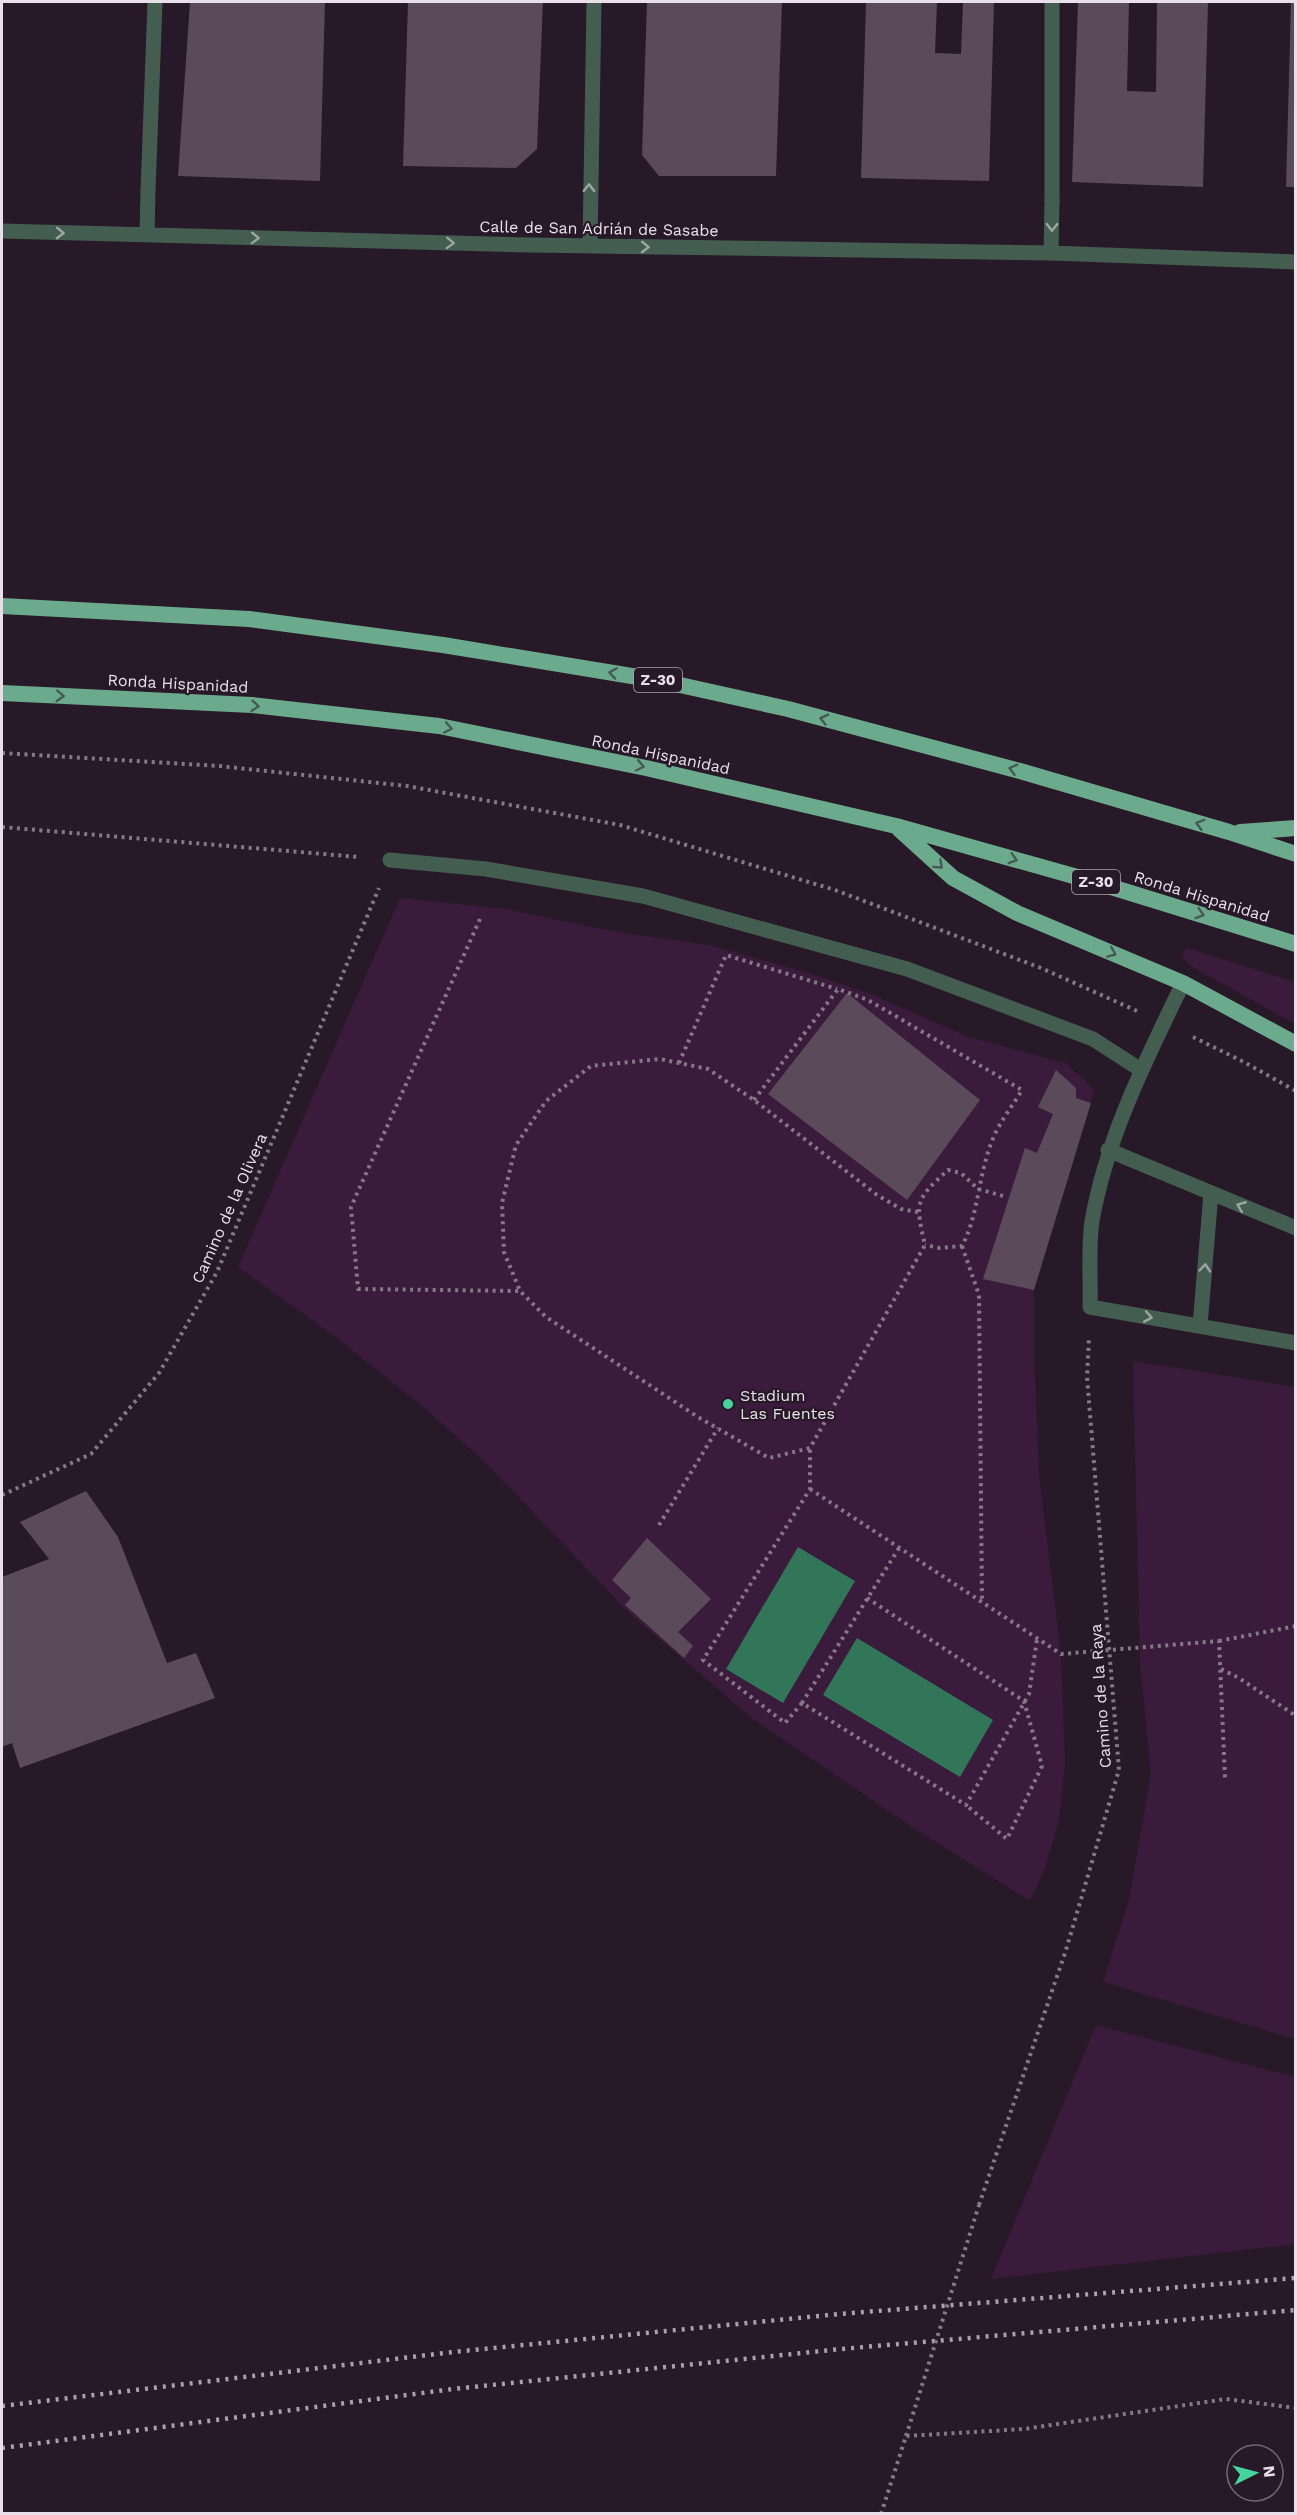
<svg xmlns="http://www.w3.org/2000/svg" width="1297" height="2515" font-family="'Work Sans',sans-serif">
  <rect width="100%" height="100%" fill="#271927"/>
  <path fill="#3b1b3b" d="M 400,898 L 506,909 L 616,932 L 709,945 L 812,974 L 871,994 L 966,1036 L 1065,1063 L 1094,1089 L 1034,1290 L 1034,1353 L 1039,1475 L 1061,1654 L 1065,1763 L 1059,1820 L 1045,1868 L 1030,1901 L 909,1825 L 753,1719 L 629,1613 L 487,1464 L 428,1411 L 337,1338 L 238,1267 Z
    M 1188,948 L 1295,982 L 1295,1024 L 1189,965 L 1182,956 L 1183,952 Z
    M 1133,1361 L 1295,1387 L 1295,2039 L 1103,1982 L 1129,1900 L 1151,1774 L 1140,1663 Z
    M 1096,2025 L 1295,2077 L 1295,2244 L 991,2279 Z"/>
  <path fill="#32765a" d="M 798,1547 L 855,1581 L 783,1703 L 726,1669 Z
    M 857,1638 L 993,1720 L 960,1777 L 823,1695 Z"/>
  <path fill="#5b4a5a" d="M 190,2 L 325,2 L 320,181 L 178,176 Z
    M 408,2 L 543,2 L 537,149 L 516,168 L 403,166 Z
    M 647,2 L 782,2 L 776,176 L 659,176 L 642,155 Z
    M 866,2 L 937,2 L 935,53 L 961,54 L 963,2 L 994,2 L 989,181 L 861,178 Z
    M 1078,2 L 1129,2 L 1127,91 L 1156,92 L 1157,2 L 1208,2 L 1203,187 L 1072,182 Z
    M 1291,2 L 1296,2 L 1296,187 L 1286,187 Z
    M 847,993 L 980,1100 L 907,1200 L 768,1094 Z
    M 1056,1070 L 1076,1088 L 1076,1098 L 1091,1103 L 1034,1290 L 983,1279 L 1025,1148 L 1037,1153 L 1053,1114 L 1038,1107 Z
    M 86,1491 L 118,1537 L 167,1663 L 196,1653 L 215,1698 L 20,1768 L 12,1743 L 2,1747 L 2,1577 L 49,1559 L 20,1522 Z
    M 647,1538 L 711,1599 L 678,1632 L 693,1646 L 684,1658 L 625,1605 L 631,1598 L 612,1580 Z"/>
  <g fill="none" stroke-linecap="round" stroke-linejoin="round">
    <path stroke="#857985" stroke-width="4" stroke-dasharray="3 4.5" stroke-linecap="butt" d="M 2,753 L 219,766 L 407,786 L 620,825 L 835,890 L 1041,968 L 1137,1011
      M 2,827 L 359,857
      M 480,919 L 351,1207 L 358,1289 L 520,1291
      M 1193,1037 L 1244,1062 L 1296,1091
      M 679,1063 L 726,955 L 837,989
      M 754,1100 L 838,989 L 868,1000 L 1022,1090 C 1013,1105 1002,1119 995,1134 C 978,1170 980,1212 962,1246 L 940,1248 L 925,1245
      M 918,1212 L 901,1209 L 877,1195 L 754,1100 L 708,1069 L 660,1059 L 591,1066 L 546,1101 L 516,1145 L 502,1203 L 504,1252 L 520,1291 L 546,1317 L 698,1417 L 769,1458 L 810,1448 L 925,1245 C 915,1202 915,1200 948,1170 L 961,1173 L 978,1189 L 1007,1197
      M 962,1246 L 979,1295 L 982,1602
      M 810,1489 L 1061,1654 L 1219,1641 L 1225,1778
      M 2,1495 L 91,1454 L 159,1373 L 217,1272 L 379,888
      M 659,1525 L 718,1428
      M 899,1548 L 802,1703 L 966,1805 L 1029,1694 L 1037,1639
      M 867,1598 L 1024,1701 L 1042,1766 L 1007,1839 L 966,1805
      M 1219,1641 L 1296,1626
      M 1221,1669 L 1239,1678 L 1296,1716
      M 802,1703 L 785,1723 L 703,1660 L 810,1489 L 810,1448
      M 979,2205 L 1066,1950 L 1119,1770 L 1087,1377 L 1089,1338
      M 881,2514 L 906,2436 L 1024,2429 L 1226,2399 L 1296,2408"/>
    <path stroke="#435e51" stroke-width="15" d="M 1183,983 C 1146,1060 1107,1136 1092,1221 C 1088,1248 1091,1279 1090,1307 L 1296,1343
      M 1108,1150 L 1296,1228
      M 1200,1326 L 1211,1193"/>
    <path stroke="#435e51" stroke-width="15" d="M 148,191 L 155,2
      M 1052,201 L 1052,2"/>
    <path stroke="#435e51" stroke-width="15" d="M 2,231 L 530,245 L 1051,253 L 1296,262
      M 147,235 L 148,191
      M 590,246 L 594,2
      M 1051,253 L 1052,201
      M 390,860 L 486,869 L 643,896 L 907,969 L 1093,1039 L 1141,1070"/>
    <path stroke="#6caa8d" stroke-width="16" d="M 2,606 L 249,619 L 443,645 L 662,681 L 788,709 L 1020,771 L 1229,832 L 1296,854
      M 2,693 L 252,705 L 439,726 L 646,768 L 896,826 L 1095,882 L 1296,944
      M 899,829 L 953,878 L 1017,913 L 1183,983 L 1296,1044
      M 1240,832 L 1296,828"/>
    <path stroke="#aba0ab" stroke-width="4.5" stroke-dasharray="3 6" stroke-linecap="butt" d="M 2,2406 L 453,2352 L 839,2314 L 1296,2278
      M 2,2448 L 453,2389 L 841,2349 L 1296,2310"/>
    <path stroke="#857985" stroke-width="4" stroke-dasharray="3 4.5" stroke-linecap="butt" d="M 906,2436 L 979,2205"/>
  </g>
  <defs><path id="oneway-chevron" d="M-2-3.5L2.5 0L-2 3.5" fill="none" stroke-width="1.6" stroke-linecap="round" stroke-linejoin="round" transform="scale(1.5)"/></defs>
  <g stroke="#9ea5a5">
    <use href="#oneway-chevron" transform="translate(589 188) rotate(-89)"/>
    <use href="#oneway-chevron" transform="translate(1052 227) rotate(91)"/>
    <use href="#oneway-chevron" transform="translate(60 233) rotate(1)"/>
    <use href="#oneway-chevron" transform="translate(255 238) rotate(2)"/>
    <use href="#oneway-chevron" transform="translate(450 243) rotate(2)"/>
    <use href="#oneway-chevron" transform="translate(645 247) rotate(1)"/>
    <use href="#oneway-chevron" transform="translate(1241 1206) rotate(-158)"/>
    <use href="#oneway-chevron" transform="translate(1205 1268) rotate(-85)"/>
    <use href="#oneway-chevron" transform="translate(1148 1317) rotate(10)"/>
  </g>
  <g stroke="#465a55">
    <use href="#oneway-chevron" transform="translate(613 673) rotate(-171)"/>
    <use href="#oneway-chevron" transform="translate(60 696) rotate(3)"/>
    <use href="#oneway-chevron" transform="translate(255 706) rotate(5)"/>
    <use href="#oneway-chevron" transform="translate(824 719) rotate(-165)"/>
    <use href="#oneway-chevron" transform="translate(448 728) rotate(11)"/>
    <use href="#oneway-chevron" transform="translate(640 766) rotate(12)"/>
    <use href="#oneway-chevron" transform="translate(1013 769) rotate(-165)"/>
    <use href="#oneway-chevron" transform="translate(1200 824) rotate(-164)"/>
    <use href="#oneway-chevron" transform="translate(1013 859) rotate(16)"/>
    <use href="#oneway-chevron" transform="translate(939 865) rotate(42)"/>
    <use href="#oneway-chevron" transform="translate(1200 914) rotate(17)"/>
    <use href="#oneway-chevron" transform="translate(1112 953) rotate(23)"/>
  </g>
  <circle fill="#46d49e" stroke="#271927" stroke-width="2" cx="728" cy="1404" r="6"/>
  <g text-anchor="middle" stroke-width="4.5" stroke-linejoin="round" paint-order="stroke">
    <g fill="#271927" stroke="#afa4af" stroke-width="1.5">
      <rect x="634" y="668" width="48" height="24" rx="4.5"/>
      <rect x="1072" y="870" width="48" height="24" rx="4.5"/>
    </g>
    <g font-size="15" font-weight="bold" fill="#e9dfe9">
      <text x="658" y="685">Z-30</text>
      <text x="1096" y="887">Z-30</text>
    </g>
    <g font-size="16" fill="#e9dfe9" stroke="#271927">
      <text transform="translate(599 228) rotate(1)" y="6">Calle de San Adrián de Sasabe</text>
      <text transform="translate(178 683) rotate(3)" y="6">Ronda Hispanidad</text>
      <text transform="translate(661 754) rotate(12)" y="6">Ronda Hispanidad</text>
      <text transform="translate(1202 896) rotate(17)" y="6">Ronda Hispanidad</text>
      <text transform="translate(229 1208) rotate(-66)" y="6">Camino de la Olivera</text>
      <text transform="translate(1100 1696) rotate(-94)" y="6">Camino de la Raya</text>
    </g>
    <g font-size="16" fill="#e9dfe9" stroke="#271927" text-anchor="start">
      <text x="740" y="1401">Stadium<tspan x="740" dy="18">Las Fuentes</tspan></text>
    </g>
  </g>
  <rect width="1297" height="2515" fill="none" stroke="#e9dfe9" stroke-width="6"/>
  <g transform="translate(1255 2473) rotate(84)"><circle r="28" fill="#271927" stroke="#756875" stroke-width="1.5"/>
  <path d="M0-4.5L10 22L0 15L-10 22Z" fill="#46d49e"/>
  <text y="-9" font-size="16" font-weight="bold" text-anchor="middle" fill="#e9dfe9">N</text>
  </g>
</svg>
